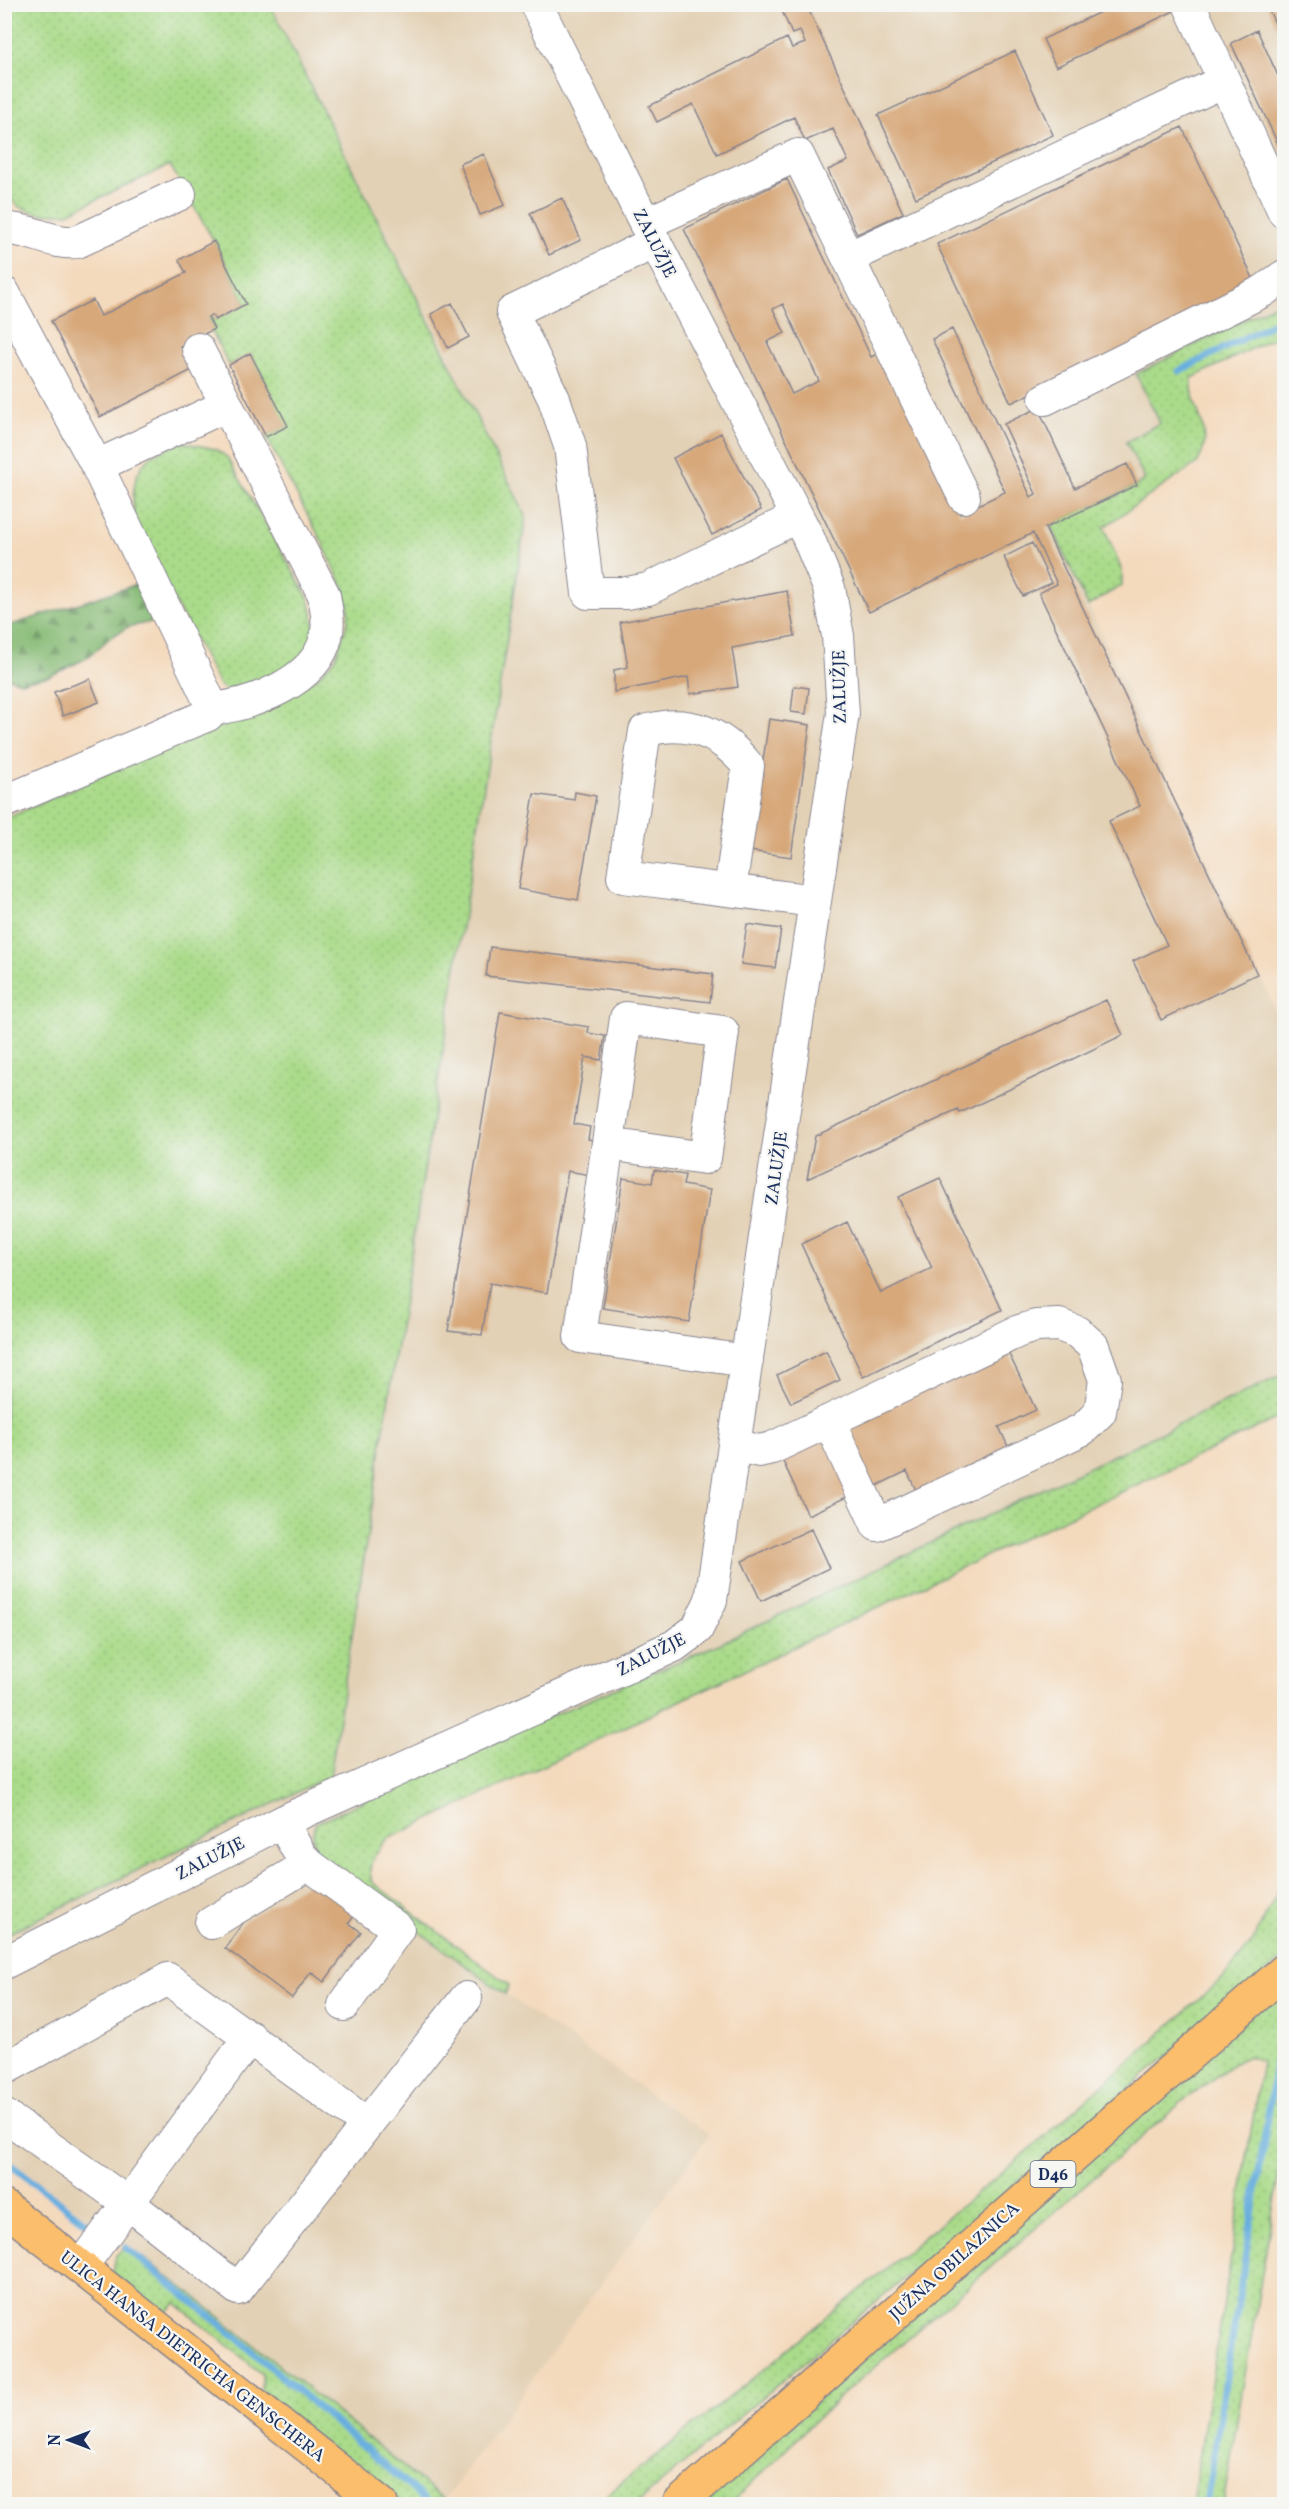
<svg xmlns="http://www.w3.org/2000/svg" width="1289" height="2509" font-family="Vollkorn,serif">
  <defs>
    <pattern id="grass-dots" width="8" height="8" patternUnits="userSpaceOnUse" patternTransform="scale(1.5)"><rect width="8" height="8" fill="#aadb8a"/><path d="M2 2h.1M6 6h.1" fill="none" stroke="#92bc7a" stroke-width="1.8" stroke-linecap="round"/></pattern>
    <pattern id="forest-firs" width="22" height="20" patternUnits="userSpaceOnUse" patternTransform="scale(1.5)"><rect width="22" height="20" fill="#87bb76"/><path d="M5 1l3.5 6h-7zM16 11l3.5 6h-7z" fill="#6e9864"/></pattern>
  </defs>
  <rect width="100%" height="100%" fill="#f6f6f2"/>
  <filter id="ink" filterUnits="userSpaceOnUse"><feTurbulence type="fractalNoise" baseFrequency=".0167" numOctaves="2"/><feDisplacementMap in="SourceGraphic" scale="12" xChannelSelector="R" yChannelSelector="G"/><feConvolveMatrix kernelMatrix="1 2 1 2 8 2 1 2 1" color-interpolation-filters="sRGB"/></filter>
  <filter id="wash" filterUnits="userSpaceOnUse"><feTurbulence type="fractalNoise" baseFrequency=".008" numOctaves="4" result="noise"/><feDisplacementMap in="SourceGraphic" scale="24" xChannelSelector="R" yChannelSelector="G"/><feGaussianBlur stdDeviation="1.35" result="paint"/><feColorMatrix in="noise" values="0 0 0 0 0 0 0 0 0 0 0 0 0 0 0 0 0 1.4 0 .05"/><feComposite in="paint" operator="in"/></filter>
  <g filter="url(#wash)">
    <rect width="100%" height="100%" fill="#f4dabd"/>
    <path fill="#e3d1b6" d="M 270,5 L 1284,5 L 1284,300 L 1136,374 L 1161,423 L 1145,479 L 1137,485 L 1051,525 L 1284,1029 L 1284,1374 L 719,1644 L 519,1730 L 334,1870 L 449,1955 L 709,2135 L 444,2501 L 194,2296 L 5,2157 L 5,1935 L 330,1776 L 526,516 Z"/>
    <path fill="url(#grass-dots)" stroke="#628574" stroke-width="1.5" d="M 5,5 L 270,5 L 526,516 L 330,1776 L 5,1935 L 5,819 L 315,680 L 335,659 L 348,621 L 348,606 L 344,589 L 323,544 L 266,437 L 287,426 L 251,354 L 229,365 L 211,330 L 214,328 L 208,317 L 212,315 L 215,320 L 246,304 L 214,241 L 170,165 L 68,213 L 41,214 L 30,211 L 18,206 L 5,193 L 5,157 L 8,152 L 5,144 Z
      M 1284,300 L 1284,333 L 1192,378 C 1189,411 1218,431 1197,463 L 1104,527 L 1122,571 L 1122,585 L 1088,606 L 1051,525 L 1137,485 L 1145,479 L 1126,442 L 1160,423 L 1136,374 Z
      M 182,442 L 215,449 L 227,457 L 308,597 C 332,666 284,672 234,695 L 219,685 L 137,531 C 132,509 129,476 148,459 C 156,451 172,447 182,442 Z
      M 1284,1374 L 1284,1415 L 386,1840 C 375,1854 366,1864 372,1882 L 509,1985 L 505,1994 L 334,1870 C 318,1855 307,1846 316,1823 L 519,1730 L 719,1644 Z
      M 1284,1880 L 1284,1958 L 636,2504 L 595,2504 L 783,2354 L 1035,2145 L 1222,1979 L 1251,1944 Z
      M 1284,1986 L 1284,2144 L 1223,2504 L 1192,2504 L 1262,2061 L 1249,2056 L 1234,2063 L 1182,2102 L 841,2396 L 730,2504 L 705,2504 L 1008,2225 Z
      M 127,2246 L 194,2296 L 449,2504 L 405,2504 L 351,2467 L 261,2390 L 262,2374 L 176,2303 L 165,2314 L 113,2273 L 116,2255 Z"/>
    <path fill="url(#forest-firs)" stroke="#51756a" stroke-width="1.5" d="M 142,583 L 161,620 L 128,627 L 111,637 L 87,658 L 50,676 L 21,682 L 5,677 L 5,627 Z"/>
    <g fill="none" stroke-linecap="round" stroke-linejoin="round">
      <path stroke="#69afdf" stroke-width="7" d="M 1179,371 L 1284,318
        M 4,2160 L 92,2227
        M 126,2248 L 230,2332 L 430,2504
        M 1206,2504 L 1276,2065 L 1284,2038"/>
    </g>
    <g id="blocks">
      <path fill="#d7a87a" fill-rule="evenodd" d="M 779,4 L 806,4 L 903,213 L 857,234 L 828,170 L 848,161 L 833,129 L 805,141 L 794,117 L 717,154 L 693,104 L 657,122 L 649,106 L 787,38 L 792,48 L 805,43 L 800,31 L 792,34 Z
        M 1117,4 L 1174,4 L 1176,10 L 1056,67 L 1043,39 Z
        M 1266,4 L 1284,4 L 1284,43 Z
        M 1257,30 L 1284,89 L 1284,157 L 1231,43 Z
        M 1015,51 L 1053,135 L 916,198 L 878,115 Z
        M 1182,127 L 1257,287 L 1011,403 L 937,244 Z
        M 484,154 L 505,205 L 480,215 L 460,164 Z
        M 787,179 L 871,357 L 883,351 L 960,514 L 1005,492 L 932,339 L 952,329 L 1031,497 L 1036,494 L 1004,424 L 1038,408 L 1075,488 L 1127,464 L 1137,485 L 1045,528 L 1257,974 L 1161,1020 L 1133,961 L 1167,945 L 1109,821 L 1140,806 L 1039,593 L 1057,584 L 1033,533 L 869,612 L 684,229 ZM 783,304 L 819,381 L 792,394 L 767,342 L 785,333 L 773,309 Z
        M 562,198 L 581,240 L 549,255 L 530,213 Z
        M 214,241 L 246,304 L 215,320 L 212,315 L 208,317 L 214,329 L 180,346 L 192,370 L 100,417 L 51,321 L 93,300 L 101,316 L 186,273 L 179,260 Z
        M 452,303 L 469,337 L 448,348 L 431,314 Z
        M 250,353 L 288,426 L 266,437 L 229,365 Z
        M 721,433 L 761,510 L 712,535 L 673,458 Z
        M 1032,543 L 1051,583 L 1023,596 L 1004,557 Z
        M 787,591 L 795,636 L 732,648 L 738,687 L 690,694 L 688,677 L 614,692 L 614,670 L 628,667 L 620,622 Z
        M 90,679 L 99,702 L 63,716 L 54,692 Z
        M 794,686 L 809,688 L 806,714 L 791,712 Z
        M 769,719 L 810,725 L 791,857 L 750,851 Z
        M 575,792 L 596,796 L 578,900 L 518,889 L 534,794 L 574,800 Z
        M 747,924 L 781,929 L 775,968 L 741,964 Z
        M 490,947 L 713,974 L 710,1002 L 486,976 Z
        M 1106,1000 L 1123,1035 L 960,1113 L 958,1110 L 807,1179 L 815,1136 Z
        M 500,1012 L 589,1027 L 588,1033 L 605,1036 L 601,1060 L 585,1057 L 574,1124 L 590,1127 L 588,1139 L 596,1141 L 590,1175 L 568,1171 L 547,1293 L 490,1283 L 482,1335 L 448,1331 Z
        M 654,1170 L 685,1175 L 683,1185 L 710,1190 L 689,1322 L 603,1308 L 623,1178 L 652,1183 Z
        M 940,1178 L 1002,1310 L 863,1377 L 801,1244 L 847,1222 L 881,1293 L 932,1268 L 898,1197 Z
        M 1006,1348 L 1036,1410 L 999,1427 L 1013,1457 L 921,1501 L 907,1471 L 870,1489 L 840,1427 Z
        M 826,1351 L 840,1380 L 791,1403 L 777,1375 Z
        M 823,1437 L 851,1495 L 808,1515 L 781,1457 Z
        M 811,1529 L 829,1568 L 761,1601 L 742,1561 Z
        M 314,1880 L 357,1912 L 349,1923 L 361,1932 L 324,1982 L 311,1972 L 292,1998 L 225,1948 L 245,1920 Z"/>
    </g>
  </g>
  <g filter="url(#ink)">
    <use href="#blocks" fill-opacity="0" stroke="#88848e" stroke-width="1.5"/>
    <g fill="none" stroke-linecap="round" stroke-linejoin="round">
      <defs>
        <path id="minor" d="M 1189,4 L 1284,212
          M 645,224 L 798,155 L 964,497
          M 4,229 C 30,228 53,245 77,242 L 180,194
          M 655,242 L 512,312 L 554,399 L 570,446 L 588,593 L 627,593 L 648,589 L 797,517
          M 848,258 L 1224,81
          M 4,293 L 97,466 L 213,709 L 208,715 L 4,802
          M 198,349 L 324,595 C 326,609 330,623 326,637 C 316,682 253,704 213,709
          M 1045,399 L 1263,291 L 1284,276
          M 97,466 L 227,405
          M 730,890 L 748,766 C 721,732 687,718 645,731 L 623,877 L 815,901
          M 608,1144 L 705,1158 L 723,1032 L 626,1018 L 580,1337 L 747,1361
          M 734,1445 L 759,1451 L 772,1448 L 1019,1331 L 1036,1326 L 1059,1325 L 1077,1332 L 1093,1346 L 1105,1380 L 1100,1412 L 1083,1429 L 877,1525 L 829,1421
          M 282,1822 L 301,1856 L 311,1866 L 398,1929 L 344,2005
          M 211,1923 L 309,1864
          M 4,1963 L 290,1818 L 674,1646 L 697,1629 L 711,1600 L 843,713 L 838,636 L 829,588 L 808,537 L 641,215 L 536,4
          M 4,2069 L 168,1979 L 366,2123
          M 4,2115 L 128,2203 L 238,2289 L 466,1998
          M 81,2267 L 250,2037"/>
        <path id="major" d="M 4,2207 L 381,2504
          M 679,2504 L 1284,1971"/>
      </defs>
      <use href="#minor" stroke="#88848e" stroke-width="34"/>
      <use href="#major" stroke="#88848e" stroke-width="36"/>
      <use href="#minor" stroke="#fff" stroke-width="32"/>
      <use href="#major" stroke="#fabe6d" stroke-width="33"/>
    </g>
  </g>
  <g text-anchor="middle" stroke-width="4.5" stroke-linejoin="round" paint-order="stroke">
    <rect fill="#f6f6f2" stroke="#5d6b8a" stroke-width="1.5" x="1030.5" y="2161" width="45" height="26" rx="4.5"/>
    <g font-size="16" font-weight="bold" fill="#1b2f5e">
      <text x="1053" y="2180">D46</text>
    </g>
    <g font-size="18" fill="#1b2f5e" stroke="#f6f6f2">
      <text transform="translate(655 243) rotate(63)" y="6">ZALUŽJE</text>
      <text transform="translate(839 687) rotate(-91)" y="6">ZALUŽJE</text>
      <text transform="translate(776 1168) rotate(-82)" y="6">ZALUŽJE</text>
      <text transform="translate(651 1654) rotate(-27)" y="6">ZALUŽJE</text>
      <text transform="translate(210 1858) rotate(-27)" y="6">ZALUŽJE</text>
      <text transform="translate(954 2261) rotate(-42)" y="6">JUŽNA OBILAZNICA</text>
      <text transform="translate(193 2356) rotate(38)" y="6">ULICA HANSA DIETRICHA GENSCHERA</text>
    </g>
  </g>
  <rect width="1289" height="2509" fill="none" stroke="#f6f6f2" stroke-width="24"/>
  <g transform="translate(69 2440) rotate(270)" stroke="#f6f6f2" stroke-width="4.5" paint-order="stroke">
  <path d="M0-4.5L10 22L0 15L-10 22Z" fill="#1b2f5e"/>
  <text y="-9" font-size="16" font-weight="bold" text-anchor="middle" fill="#1b2f5e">N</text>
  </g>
</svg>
